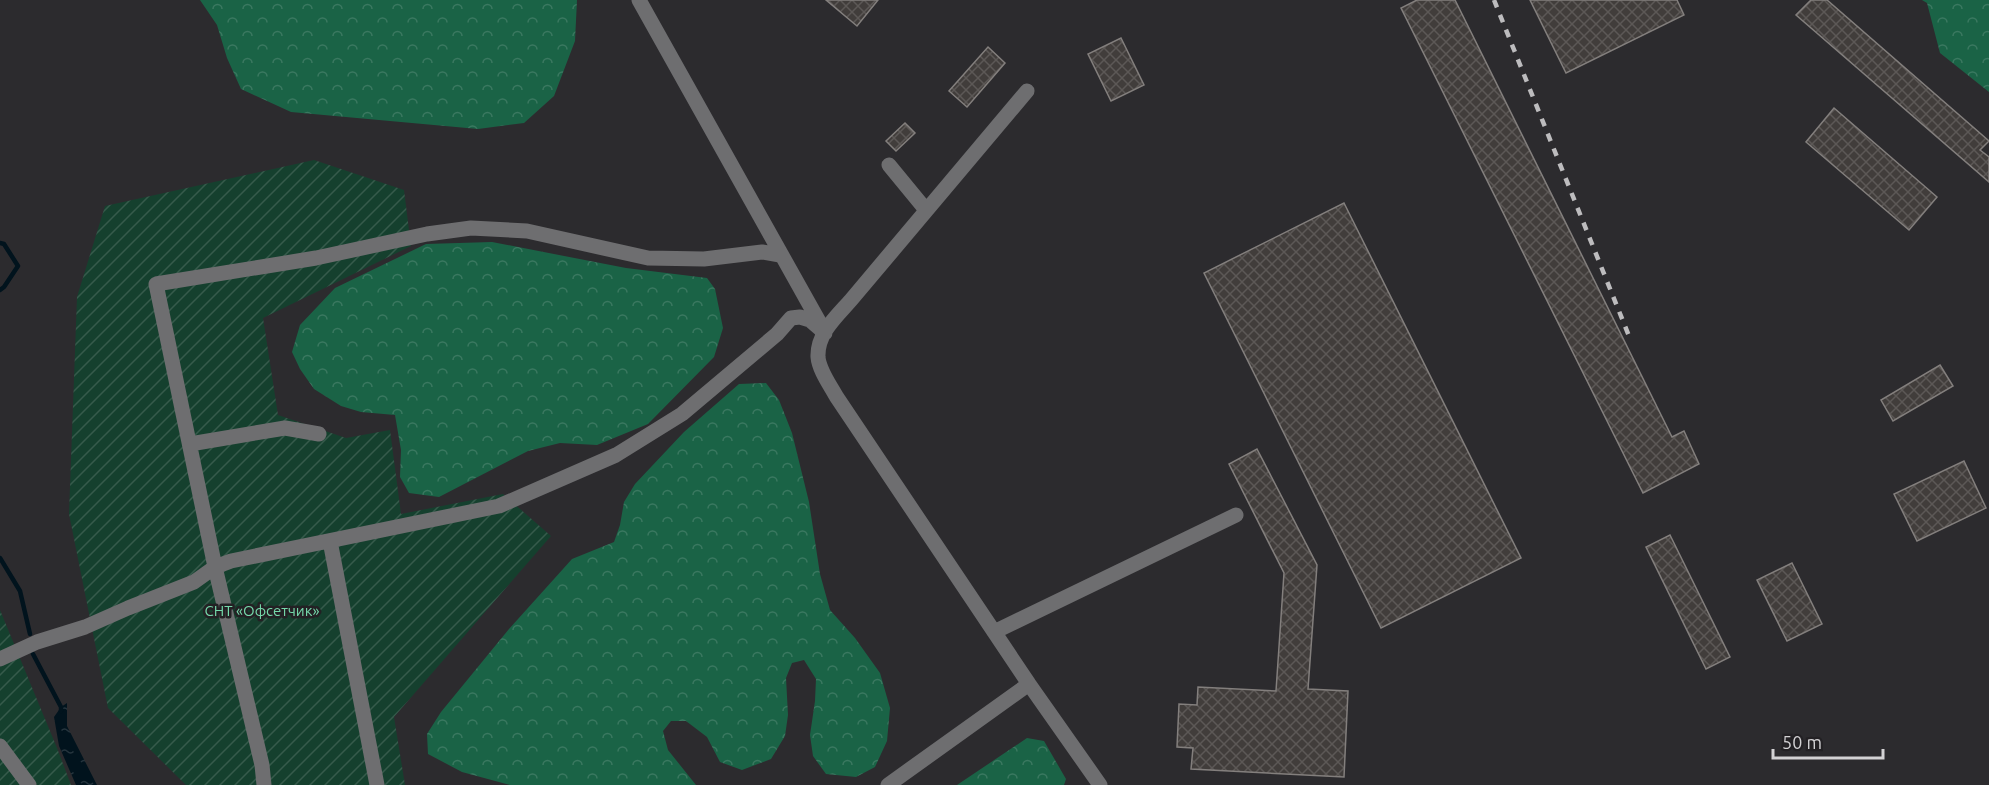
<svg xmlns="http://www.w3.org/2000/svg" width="1989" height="785" font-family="Ubuntu,sans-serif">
  <defs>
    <pattern id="forest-crowns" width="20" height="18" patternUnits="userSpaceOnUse" patternTransform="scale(1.5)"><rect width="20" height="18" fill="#1a6346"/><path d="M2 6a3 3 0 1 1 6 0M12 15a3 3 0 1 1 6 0" fill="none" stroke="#3a7860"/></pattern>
    <pattern id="garden-furrows" width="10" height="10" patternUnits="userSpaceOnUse" patternTransform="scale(1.5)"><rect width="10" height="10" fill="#15402e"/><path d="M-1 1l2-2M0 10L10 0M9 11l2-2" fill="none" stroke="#365b4b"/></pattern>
    <pattern id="water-ripples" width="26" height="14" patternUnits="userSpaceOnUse" patternTransform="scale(1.5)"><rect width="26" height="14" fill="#01131d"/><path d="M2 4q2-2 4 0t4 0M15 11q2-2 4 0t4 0" fill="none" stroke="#25343d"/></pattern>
    <pattern id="building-cross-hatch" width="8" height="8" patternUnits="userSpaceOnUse" patternTransform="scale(1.5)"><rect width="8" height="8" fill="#413d3b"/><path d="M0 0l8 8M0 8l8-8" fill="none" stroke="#5c5856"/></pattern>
  </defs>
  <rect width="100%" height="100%" fill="#2c2b2e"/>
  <path fill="url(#forest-crowns)" d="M 200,0 L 577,0 L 575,41 L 554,96 L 524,123 L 478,129 L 291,112 L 241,89 L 227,58 L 217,25 Z
    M 1922,0 L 1989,0 L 1989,92 L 1940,53 L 1927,3 Z
    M 492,242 L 626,268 L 707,278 L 715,289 L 723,328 L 714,357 L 648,424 L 597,445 L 560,443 L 528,451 L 439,497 L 409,493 L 400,477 L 401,450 L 395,415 L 361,412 L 341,406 L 314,389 L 300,369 L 292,352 L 300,325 L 335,288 L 426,244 Z
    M 766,383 L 779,400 L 792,433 L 809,502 L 820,574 L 830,610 L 855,638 L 880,673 L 890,708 L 887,741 L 875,767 L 856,777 L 826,774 L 813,756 L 810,735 L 815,701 L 816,679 L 804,660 L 792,663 L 786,678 L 788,715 L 785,736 L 771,759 L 742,770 L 720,762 L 707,737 L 686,721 L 671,721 L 663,731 L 668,750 L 696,785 L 510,785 L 462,772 L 428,754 L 427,734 L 441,712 L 509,629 L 572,559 L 614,542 L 620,525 L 624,502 L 635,484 L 684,432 L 739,384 Z
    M 1027,738 L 1044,741 L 1066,779 L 1064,785 L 957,785 Z"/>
  <path fill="url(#garden-furrows)" d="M 314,160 L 404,190 L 411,246 L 263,318 L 278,415 L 346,438 L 390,430 L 401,514 L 503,494 L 551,536 L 394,717 L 405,785 L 186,785 L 108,708 L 69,514 L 77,297 L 105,206 Z
    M 0,610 L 57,748 L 71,785 L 0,785 Z"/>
  <path fill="url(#water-ripples)" d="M 67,703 L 67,726 L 97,785 L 76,785 L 59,746 L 54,717 L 61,707 Z"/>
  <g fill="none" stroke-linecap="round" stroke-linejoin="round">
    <path stroke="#01131d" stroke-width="4.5" d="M 0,243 L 4,244 L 18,266 L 4,287 L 0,290
      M 0,558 L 20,591 L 30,634
      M 33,654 L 61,707 L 61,711"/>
  </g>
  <path fill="url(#building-cross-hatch)" stroke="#837f7d" stroke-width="1.5" d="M 826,0 L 878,0 L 857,26 Z
    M 1417,0 L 1455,0 L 1672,437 L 1684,431 L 1699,464 L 1643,493 L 1401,8 Z
    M 1530,0 L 1677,0 L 1684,15 L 1566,73 Z
    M 1811,0 L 1827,0 L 1989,141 L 1980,150 L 1989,157 L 1989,182 L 1796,15 Z
    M 1121,38 L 1144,85 L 1111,101 L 1088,54 Z
    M 988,47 L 1005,63 L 967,107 L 949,91 Z
    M 1834,108 L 1937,197 L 1909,230 L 1806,142 Z
    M 905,123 L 915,133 L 896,151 L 886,141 Z
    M 1344,203 L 1521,558 L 1381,628 L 1204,273 Z
    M 1940,365 L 1953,386 L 1893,421 L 1881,400 Z
    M 1257,449 L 1317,565 L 1308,689 L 1348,691 L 1344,777 L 1191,769 L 1193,748 L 1177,747 L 1179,704 L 1197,705 L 1198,687 L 1276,691 L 1284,573 L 1229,464 Z
    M 1964,461 L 1986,508 L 1917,541 L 1894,494 Z
    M 1670,535 L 1730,657 L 1706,669 L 1646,547 Z
    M 1792,563 L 1822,624 L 1787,641 L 1757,580 Z"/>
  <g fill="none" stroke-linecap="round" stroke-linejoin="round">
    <path stroke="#6e6e70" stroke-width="15" d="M 639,0 L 822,327
      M 1027,91 L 851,300 C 837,316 817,333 818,357 C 819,370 830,385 836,396 L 1029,684 L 1100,785
      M 889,165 L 926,210
      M 190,444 L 285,428 L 319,434
      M 330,541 L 377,785
      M 994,632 L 1236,515
      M 0,659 L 37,642 L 85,627 L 128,608 L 194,582 L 215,567 L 156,284 L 316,258 L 427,234 L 471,228 L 527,231 L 648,258 L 704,259 L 762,252 L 780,255
      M 0,746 L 29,785
      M 264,785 L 262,765 L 215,567 L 231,561 L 499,506 L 616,455 L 682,414 L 777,334 L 791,318 L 800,317 L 810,320 L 825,333
      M 888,785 L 1029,684"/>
    <path stroke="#bdbcbe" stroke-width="4.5" stroke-dasharray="8 8" stroke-linecap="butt" d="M 1494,0 L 1629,336"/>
  </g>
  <g text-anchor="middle" stroke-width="5" stroke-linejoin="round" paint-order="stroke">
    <g font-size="15" fill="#75d9ab" stroke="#232124">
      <text x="262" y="616">СНТ «Офсетчик»</text>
    </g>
  </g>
  <path d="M1773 749v9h110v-9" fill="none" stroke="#d3d2d4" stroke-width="3"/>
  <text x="1782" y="749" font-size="18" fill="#d3d2d4" stroke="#232124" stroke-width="4.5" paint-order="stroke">50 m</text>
</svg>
